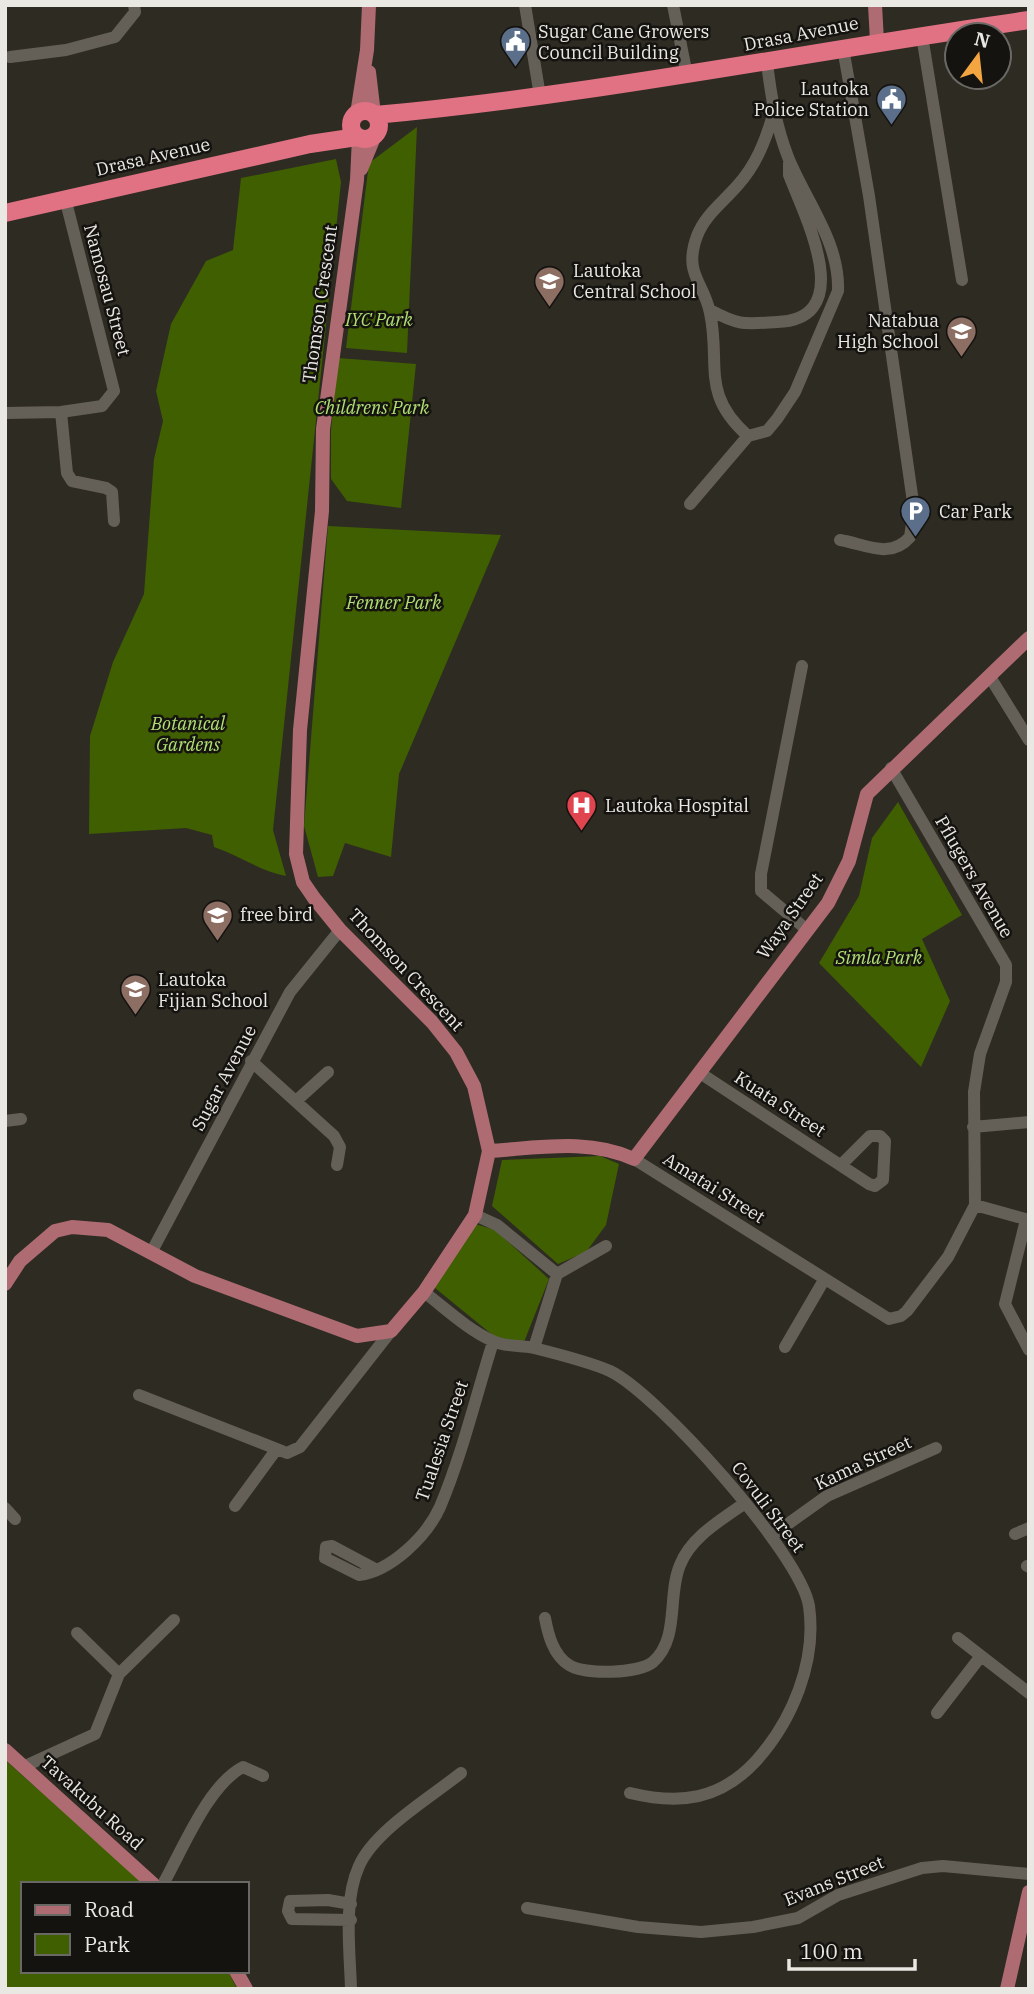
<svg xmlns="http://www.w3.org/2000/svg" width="1034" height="1994" font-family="'IBM Plex Serif',serif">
  <rect width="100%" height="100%" fill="#2e2b23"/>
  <path fill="#405f01" d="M 417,127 L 407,353 L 346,348 L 369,163 Z
    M 336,159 L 341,182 L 273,830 L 286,876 C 260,871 240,856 214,847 L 212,835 L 186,828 L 89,834 L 90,736 L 113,662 L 144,594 L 154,459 L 163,421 L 156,391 L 171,324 L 206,261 L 233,250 L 241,178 Z
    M 338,358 L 416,364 L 401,508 L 347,501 L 331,479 L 331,430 Z
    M 328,526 L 501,535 L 399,774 L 391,857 L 345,843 L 333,876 L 318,877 L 304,826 Z
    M 898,802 L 962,915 L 922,939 L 950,1001 L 921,1067 L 819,963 L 859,896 L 872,838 Z
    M 600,1156 L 619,1164 L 606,1225 L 586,1252 L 558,1264 L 492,1206 L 502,1160 Z
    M 469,1222 L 495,1230 L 549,1279 L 524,1342 L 495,1337 L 424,1279 Z
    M 5,1760 L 145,1884 L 23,1884 L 23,1971 L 228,1971 L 237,1989 L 5,1989 Z"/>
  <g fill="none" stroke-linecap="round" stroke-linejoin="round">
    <path stroke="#646058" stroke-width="12" d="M 525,5 L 540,96
      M 673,5 L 687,75
      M 922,36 L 962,280
      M 10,57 L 66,50 L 115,37 L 135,12 L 134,5
      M 710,310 C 740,326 744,324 777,322 C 859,319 804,215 789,175 L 789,163
      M 61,412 L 67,473 L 72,481 L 106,488 L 112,492 L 114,521
      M 5,413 L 61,412 L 102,406 L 114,391 L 65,198
      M 748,436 C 700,394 721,364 710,313 C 704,282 683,274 697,236 C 705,215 722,203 737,186 C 756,165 765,142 773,115
      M 690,504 L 748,436 L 767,431 L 777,419 L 795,392 L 838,291 C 840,242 805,200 788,157 C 776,126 771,96 767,63
      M 840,540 C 865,544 890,560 910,537 L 914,509 L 869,196 L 843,48
      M 802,666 L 761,874 L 761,891 L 806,929
      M 990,677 L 1029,740
      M 251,1061 L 334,1136 L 340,1147 L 337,1165
      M 700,1073 L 869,1184 L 875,1186 L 883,1180 L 885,1141 L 880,1136 L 870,1136 L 841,1165
      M 296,1101 L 328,1072
      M 5,1121 L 21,1119
      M 973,1127 L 1029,1122
      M 634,1159 L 889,1319 L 901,1316 L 907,1311 L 948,1257 L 975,1205 L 974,1092 L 980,1054 L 1006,982 L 1006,965 L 891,768
      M 975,1205 L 1029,1220
      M 475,1215 L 497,1225 L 557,1274
      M 1026,1220 L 1005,1304 L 1029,1350
      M 152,1251 L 290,992 L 340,930
      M 557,1274 L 606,1246
      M 424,1292 C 445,1308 468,1330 493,1341 C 504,1347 521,1345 534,1348 C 554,1353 592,1363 610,1371 C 658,1394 801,1555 809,1606 C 817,1662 792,1721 756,1761 C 720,1800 680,1805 630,1793
      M 785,1347 L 824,1280
      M 534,1348 L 557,1274
      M 139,1395 L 287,1453 L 300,1447 L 391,1331
      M 235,1506 L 276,1450
      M 5,1508 L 15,1519
      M 1015,1534 L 1029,1528
      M 771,1536 L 827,1496 L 936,1448
      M 1027,1566 L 1029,1567
      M 377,1570 L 332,1546 L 326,1547 L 325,1558 L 359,1575 C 391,1571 427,1536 440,1507 C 462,1455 476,1396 493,1342
      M 545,1618 C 548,1634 553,1655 569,1665 C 585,1675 638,1674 653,1662 C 680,1638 667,1596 680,1565 C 691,1537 721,1520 745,1503
      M 77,1633 L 119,1674
      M 958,1638 L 1029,1693
      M 937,1713 L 981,1656
      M 23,1767 L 95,1734 L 119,1674 L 174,1620
      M 163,1884 C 183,1849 208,1785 243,1767 L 263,1776
      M 527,1908 L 638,1927 L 701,1932 L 753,1927 L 798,1918 L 838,1895 L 922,1868 L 943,1866 L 1029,1874
      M 351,1920 L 292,1919 L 288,1911 L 290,1901 L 328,1900 L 351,1904
      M 351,1989 C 350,1951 343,1901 359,1866 C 374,1831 431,1797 461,1773"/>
    <path stroke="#ae6b72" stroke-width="14" d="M 875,5 L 877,41
      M 369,72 L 374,114
      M 357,114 L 367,50 L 369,5
      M 361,169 L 375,135
      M 489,1151 C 538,1148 589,1138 634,1159 L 828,903 L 849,861 L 867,794 L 1029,638
      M 5,1284 L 20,1261 L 55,1231 L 72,1227 L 108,1230 L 195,1276 L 357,1336 L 391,1331 L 424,1292 L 475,1215 L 489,1151 L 474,1086 L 456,1052 L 432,1022 L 340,930 L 314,898 L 303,882 L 296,854 L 300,730 L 322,511 L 323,429 L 357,180 L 359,137
      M 5,1750 L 153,1884
      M 236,1971 L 246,1989
      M 1007,1989 L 1029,1892"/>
    <path stroke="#e07283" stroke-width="18" d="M351 125a14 14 0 1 1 28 0a14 14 0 1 1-28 0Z
      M 375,115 C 595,95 811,51 1029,20
      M 5,213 L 310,144 L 357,137"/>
  </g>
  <defs>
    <symbol id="civic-pin" viewBox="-11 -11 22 30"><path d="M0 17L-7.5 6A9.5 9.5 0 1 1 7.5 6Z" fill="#5c6f8a" stroke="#151310"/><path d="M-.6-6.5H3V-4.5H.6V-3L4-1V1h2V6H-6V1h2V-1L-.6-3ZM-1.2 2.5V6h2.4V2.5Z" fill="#fff"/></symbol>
    <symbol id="school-pin" viewBox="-11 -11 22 30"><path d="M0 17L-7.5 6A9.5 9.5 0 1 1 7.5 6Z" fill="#8d6e63" stroke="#151310"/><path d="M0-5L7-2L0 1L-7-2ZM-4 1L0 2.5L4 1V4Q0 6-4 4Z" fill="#fff"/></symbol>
    <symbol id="parking-pin" viewBox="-11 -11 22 30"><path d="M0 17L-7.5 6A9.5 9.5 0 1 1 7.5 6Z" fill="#5c6f8a" stroke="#151310"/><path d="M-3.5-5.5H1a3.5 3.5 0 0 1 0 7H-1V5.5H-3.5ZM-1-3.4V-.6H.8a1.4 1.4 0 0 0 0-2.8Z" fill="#fff"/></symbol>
    <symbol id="hospital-pin" viewBox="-11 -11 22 30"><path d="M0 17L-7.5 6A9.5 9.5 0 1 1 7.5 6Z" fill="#e0444e" stroke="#151310"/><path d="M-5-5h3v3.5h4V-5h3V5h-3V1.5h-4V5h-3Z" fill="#fff"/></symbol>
  </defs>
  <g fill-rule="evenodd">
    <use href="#civic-pin" x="498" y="24" width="35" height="47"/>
    <use href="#civic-pin" x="874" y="82" width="35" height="47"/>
    <use href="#school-pin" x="532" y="264" width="35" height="47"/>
    <use href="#school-pin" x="944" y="314" width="35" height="47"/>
    <use href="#parking-pin" x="898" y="494" width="35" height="47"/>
    <use href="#hospital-pin" x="564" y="788" width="35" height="47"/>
    <use href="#school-pin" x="200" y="898" width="35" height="47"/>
    <use href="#school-pin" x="118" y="972" width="35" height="47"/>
  </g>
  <g text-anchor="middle" stroke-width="5" stroke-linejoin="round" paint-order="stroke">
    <g font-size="18" fill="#eae8e3" stroke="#151310" text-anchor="start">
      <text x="538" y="38">Sugar Cane Growers<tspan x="538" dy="21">Council Building</tspan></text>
      <text x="869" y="95" text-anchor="end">Lautoka<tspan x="869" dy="21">Police Station</tspan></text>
      <text x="573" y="277">Lautoka<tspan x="573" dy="21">Central School</tspan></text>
      <text x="939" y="327" text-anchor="end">Natabua<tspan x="939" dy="21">High School</tspan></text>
      <text x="939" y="518">Car Park</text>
      <text x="605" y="812">Lautoka Hospital</text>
      <text x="240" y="921">free bird</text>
      <text x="158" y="986">Lautoka<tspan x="158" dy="21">Fijian School</tspan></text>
    </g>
    <g font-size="18" fill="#eae8e3" stroke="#151310">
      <text transform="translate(801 34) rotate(-11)" y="6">Drasa Avenue</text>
      <text transform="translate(153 157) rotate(-13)" y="6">Drasa Avenue</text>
      <text transform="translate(107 290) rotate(75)" y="6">Namosau Street</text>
      <text transform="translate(320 304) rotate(-82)" y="6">Thomson Crescent</text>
      <text transform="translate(974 877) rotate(60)" y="6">Pflugers Avenue</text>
      <text transform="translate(790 916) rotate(-55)" y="6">Waya Street</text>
      <text transform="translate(406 970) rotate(47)" y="6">Thomson Crescent</text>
      <text transform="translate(224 1078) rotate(-62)" y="6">Sugar Avenue</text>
      <text transform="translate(780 1104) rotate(33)" y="6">Kuata Street</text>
      <text transform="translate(714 1188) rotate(32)" y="6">Amatai Street</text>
      <text transform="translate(442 1441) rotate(-71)" y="6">Tualesia Street</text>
      <text transform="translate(863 1463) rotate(-25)" y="6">Kama Street</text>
      <text transform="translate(768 1507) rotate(53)" y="6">Covuli Street</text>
      <text transform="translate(92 1803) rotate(42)" y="6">Tavakubu Road</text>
      <text transform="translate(834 1881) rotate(-22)" y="6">Evans Street</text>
    </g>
    <g font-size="18" font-style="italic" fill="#b1e073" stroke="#151310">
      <text x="379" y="326">IYC Park</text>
      <text x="372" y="414">Childrens Park</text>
      <text x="394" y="609">Fenner Park</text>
      <text x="188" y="730">Botanical<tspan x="188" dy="21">Gardens</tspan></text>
      <text x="879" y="964">Simla Park</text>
    </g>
  </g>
  <rect width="1034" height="1994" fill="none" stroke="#eae8e3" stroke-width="14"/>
  <rect x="21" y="1882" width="228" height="91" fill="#151310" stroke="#6a6864" stroke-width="2"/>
  <rect x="35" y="1905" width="35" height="10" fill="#ae6b72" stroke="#6a6864" stroke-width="2"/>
  <text x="84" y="1917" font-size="21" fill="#eae8e3">Road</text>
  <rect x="35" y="1934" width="35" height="21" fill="#405f01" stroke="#6a6864" stroke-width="2"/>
  <text x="84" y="1952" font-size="21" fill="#eae8e3">Park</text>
  <g transform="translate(978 56) rotate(15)"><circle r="33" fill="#151310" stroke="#6a6864" stroke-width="2"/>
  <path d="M0-5L12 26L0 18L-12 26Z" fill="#f2a541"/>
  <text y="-10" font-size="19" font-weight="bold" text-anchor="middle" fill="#eae8e3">N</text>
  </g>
  <path d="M789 1959v10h126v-10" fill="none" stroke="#eae8e3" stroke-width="3.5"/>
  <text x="800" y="1959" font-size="21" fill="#eae8e3" stroke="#151310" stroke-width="5" paint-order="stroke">100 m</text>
</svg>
